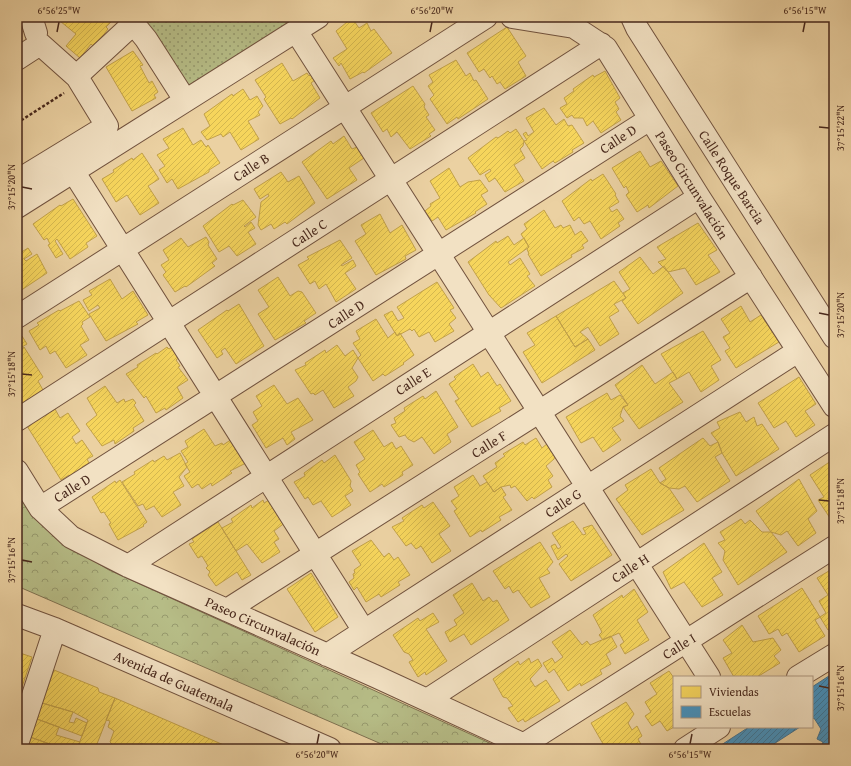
<svg xmlns="http://www.w3.org/2000/svg" width="851" height="766" font-family="'Gentium Book Plus',serif">
  <defs>
    <pattern id="grass-dots" width="8" height="8" patternUnits="userSpaceOnUse"><rect width="8" height="8" fill="#b6bc86"/><path d="M2 2h.1M6 6h.1" fill="none" stroke="#96996d" stroke-width="1.8" stroke-linecap="round"/></pattern>
    <pattern id="park-crowns" width="20" height="18" patternUnits="userSpaceOnUse"><rect width="20" height="18" fill="#b6bc86"/><path d="M2 6a3 3 0 1 1 6 0M12 15a3 3 0 1 1 6 0" fill="none" stroke="#96996d"/></pattern>
    <pattern id="homes-hatch" width="6" height="6" patternUnits="userSpaceOnUse"><rect width="6" height="6" fill="#f6d55c"/><path d="M-1 1l2-2M0 6l6-6M5 7l2-2" fill="none" stroke="#d4b74f"/></pattern>
    <pattern id="schools-hatch" width="6" height="6" patternUnits="userSpaceOnUse"><rect width="6" height="6" fill="#4393c3"/><path d="M-1 1l2-2M0 6l6-6M5 7l2-2" fill="none" stroke="#3a789e"/></pattern>
  </defs>
  <rect width="100%" height="100%" fill="#ebd1a2"/>
  <filter id="stains"><feTurbulence type="fractalNoise" baseFrequency=".005" numOctaves="4"/><feColorMatrix values="0 0 0 0 .2 0 0 0 0 .09 0 0 0 0 .02 0 0 0 .5 -.17"/></filter>
  <radialGradient id="worn" r=".72"><stop offset=".6" stop-color="#630" stop-opacity="0"/><stop offset="1" stop-color="#630" stop-opacity=".3"/></radialGradient>
  <path fill="url(#grass-dots)" stroke="#7f7251" d="M 138,17 L 306,17 L 186,92 Z"/>
  <path fill="url(#park-crowns)" stroke="#7f7251" d="M 17,491 L 35,518 L 54,537 L 109,570 L 503,749 L 393,749 L 17,586 Z"/>
  <path fill="url(#homes-hatch)" stroke="#c2a149" d="M 55,17 L 107,17 L 112,21 L 106,27 L 108,29 L 94,47 L 91,44 L 80,58 L 66,46 L 76,34 Z
    M 352,18 L 359,28 L 367,23 L 371,31 L 374,29 L 392,53 L 364,73 L 363,72 L 350,79 L 341,63 L 339,66 L 333,58 L 347,49 L 336,31 Z
    M 507,27 L 526,56 L 518,62 L 526,76 L 505,89 L 500,82 L 497,84 L 492,76 L 490,78 L 484,69 L 479,72 L 467,53 Z
    M 133,51 L 143,65 L 140,66 L 149,83 L 152,81 L 158,92 L 154,95 L 156,98 L 132,111 L 106,67 Z
    M 456,60 L 466,76 L 470,73 L 474,81 L 476,80 L 488,99 L 458,119 L 457,117 L 447,124 L 430,99 L 434,95 L 428,86 L 433,82 L 429,75 Z
    M 282,63 L 293,81 L 307,73 L 309,76 L 311,74 L 315,80 L 311,83 L 320,98 L 292,119 L 291,118 L 280,124 L 264,99 L 266,97 L 255,80 Z
    M 605,71 L 620,98 L 615,102 L 619,109 L 616,112 L 621,120 L 601,133 L 593,121 L 587,126 L 583,118 L 574,118 L 572,115 L 567,118 L 560,108 L 567,104 L 564,98 L 574,91 L 573,89 L 593,75 L 594,77 Z
    M 413,86 L 425,104 L 424,107 L 429,115 L 426,117 L 435,130 L 429,134 L 431,136 L 410,149 L 397,132 L 391,137 L 387,129 L 383,132 L 371,113 Z
    M 243,89 L 250,100 L 257,96 L 263,106 L 258,112 L 260,115 L 248,121 L 259,139 L 241,150 L 230,132 L 223,137 L 221,134 L 207,140 L 201,132 L 210,126 L 204,114 L 232,94 L 233,96 Z
    M 544,108 L 556,125 L 564,119 L 568,126 L 572,125 L 584,143 L 572,150 L 573,152 L 555,163 L 553,161 L 542,169 L 524,141 L 527,140 L 523,134 L 526,132 L 528,136 L 534,132 L 526,118 Z
    M 183,128 L 193,145 L 201,140 L 206,147 L 208,145 L 220,163 L 209,170 L 209,172 L 178,189 L 172,179 L 167,183 L 159,170 L 165,166 L 157,155 L 169,148 L 163,139 Z
    M 516,129 L 524,141 L 523,146 L 520,149 L 525,158 L 514,165 L 524,181 L 505,192 L 495,178 L 489,182 L 485,175 L 491,171 L 490,169 L 480,175 L 468,158 L 496,137 L 498,138 L 508,131 L 510,133 Z
    M 344,136 L 352,149 L 357,147 L 364,158 L 349,168 L 357,180 L 327,199 L 302,162 L 331,141 L 333,144 Z
    M 640,151 L 650,167 L 661,161 L 678,186 L 649,208 L 648,205 L 637,212 L 626,195 L 629,192 L 626,186 L 624,188 L 612,168 Z
    M 142,153 L 159,179 L 148,186 L 159,203 L 140,215 L 127,195 L 116,202 L 102,179 L 114,172 L 113,170 L 132,158 L 133,160 Z
    M 449,168 L 460,187 L 468,182 L 480,180 L 488,191 L 481,195 L 487,204 L 475,212 L 476,213 L 446,230 L 438,217 L 432,221 L 425,211 L 431,206 L 430,204 L 440,198 L 430,181 Z
    M 281,172 L 288,182 L 299,176 L 315,203 L 287,224 L 285,222 L 274,229 L 271,224 L 261,230 L 258,225 L 261,202 L 269,196 L 268,194 L 260,199 L 254,189 Z
    M 603,174 L 616,194 L 615,195 L 619,202 L 609,208 L 612,212 L 617,209 L 624,219 L 618,223 L 620,226 L 601,239 L 590,221 L 584,224 L 579,217 L 574,221 L 562,201 L 591,179 L 592,181 Z
    M 73,199 L 97,236 L 86,243 L 88,247 L 70,259 L 57,239 L 55,241 L 63,254 L 56,258 L 48,245 L 50,244 L 47,238 L 44,240 L 33,224 L 60,205 L 61,206 Z
    M 243,200 L 256,217 L 244,226 L 245,227 L 251,222 L 255,228 L 248,232 L 256,244 L 237,256 L 229,246 L 219,252 L 203,226 L 232,204 L 233,205 Z
    M 544,210 L 555,228 L 561,225 L 563,228 L 570,225 L 575,235 L 581,231 L 588,241 L 582,245 L 584,248 L 571,255 L 572,257 L 541,276 L 528,254 L 529,254 L 527,249 L 529,247 L 521,234 L 527,229 L 524,224 Z
    M 380,214 L 390,233 L 402,225 L 416,250 L 405,256 L 406,259 L 376,275 L 355,241 L 366,234 L 361,225 Z
    M 698,223 L 717,250 L 708,255 L 720,272 L 696,285 L 685,268 L 668,272 L 658,262 L 666,259 L 657,247 Z
    M 508,236 L 514,245 L 524,238 L 529,247 L 508,262 L 510,265 L 520,258 L 530,274 L 527,276 L 535,286 L 501,308 L 489,295 L 468,262 L 496,241 L 497,243 Z
    M 206,237 L 209,242 L 208,245 L 217,259 L 212,263 L 215,266 L 186,287 L 185,286 L 175,292 L 163,275 L 166,272 L 161,265 L 169,260 L 163,250 L 181,238 L 188,247 Z
    M 340,240 L 352,258 L 341,265 L 342,266 L 353,260 L 356,266 L 345,273 L 356,289 L 336,302 L 326,284 L 319,289 L 315,281 L 310,284 L 298,265 L 309,259 L 307,257 Z
    M 17,248 L 20,253 L 28,248 L 32,254 L 24,259 L 26,261 L 37,254 L 47,273 L 20,291 L 20,289 L 17,291 Z
    M 640,257 L 653,274 L 664,266 L 683,293 L 638,324 L 622,301 L 626,298 L 623,293 L 630,289 L 619,272 Z
    M 278,277 L 290,296 L 298,291 L 302,292 L 316,313 L 304,321 L 306,323 L 275,340 L 258,314 L 269,307 L 258,290 Z
    M 110,279 L 122,299 L 133,291 L 148,315 L 136,322 L 138,324 L 106,341 L 89,314 L 100,308 L 98,305 L 89,311 L 83,300 L 92,295 L 89,291 Z
    M 614,281 L 626,298 L 614,304 L 619,311 L 609,317 L 619,334 L 600,346 L 588,327 L 580,332 L 588,339 L 575,347 L 556,316 Z
    M 437,282 L 454,308 L 450,310 L 456,318 L 449,324 L 454,331 L 435,342 L 429,332 L 419,337 L 414,329 L 412,331 L 410,329 L 397,336 L 384,315 L 392,311 L 398,321 L 404,318 L 397,307 Z
    M 79,301 L 90,317 L 82,322 L 83,324 L 81,326 L 89,340 L 80,345 L 87,355 L 66,368 L 55,351 L 50,354 L 46,346 L 40,350 L 29,331 L 39,325 L 37,323 L 59,310 L 60,311 Z
    M 239,304 L 264,346 L 236,364 L 225,348 L 221,351 L 223,354 L 217,358 L 198,330 L 227,310 L 228,311 Z
    M 741,306 L 750,322 L 761,315 L 779,342 L 736,368 L 725,351 L 730,348 L 723,337 L 730,333 L 721,319 Z
    M 556,316 L 575,347 L 588,339 L 595,350 L 542,383 L 523,352 L 535,345 L 527,333 Z
    M 376,319 L 388,338 L 395,332 L 397,336 L 400,333 L 414,355 L 403,363 L 404,364 L 385,376 L 383,374 L 373,381 L 358,358 L 361,355 L 353,343 L 360,339 L 356,331 Z
    M 703,331 L 721,360 L 711,366 L 719,380 L 701,392 L 689,372 L 677,379 L 661,354 Z
    M 22,336 L 27,344 L 17,350 L 17,339 Z
    M 175,345 L 181,356 L 176,360 L 180,366 L 178,367 L 188,380 L 177,387 L 183,398 L 166,410 L 165,408 L 156,413 L 146,396 L 144,398 L 126,374 L 138,367 L 137,365 L 156,353 L 157,354 L 167,347 L 169,349 Z
    M 337,345 L 345,356 L 353,350 L 358,358 L 352,368 L 358,377 L 356,381 L 348,387 L 354,396 L 334,408 L 323,390 L 315,395 L 313,393 L 311,394 L 295,370 L 306,365 L 305,363 L 325,350 L 326,353 Z
    M 24,347 L 43,377 L 38,381 L 43,390 L 17,407 L 17,350 L 18,352 Z
    M 473,364 L 481,377 L 488,372 L 497,386 L 500,384 L 511,401 L 499,408 L 501,411 L 472,427 L 455,401 L 459,399 L 449,384 L 456,379 L 454,377 Z
    M 642,365 L 655,384 L 673,372 L 677,379 L 669,383 L 683,402 L 639,429 L 623,407 L 628,405 L 615,385 Z
    M 799,377 L 816,404 L 805,411 L 815,425 L 796,437 L 786,421 L 774,428 L 758,403 Z
    M 274,385 L 287,404 L 298,398 L 313,420 L 291,432 L 295,439 L 287,445 L 283,438 L 266,448 L 252,425 L 258,421 L 253,412 L 262,406 L 256,396 Z
    M 105,386 L 117,403 L 124,399 L 125,402 L 133,399 L 136,403 L 134,405 L 144,421 L 133,428 L 134,431 L 115,444 L 114,440 L 102,446 L 86,424 L 97,415 L 87,398 Z
    M 436,391 L 458,427 L 447,434 L 451,442 L 434,454 L 422,437 L 414,442 L 408,439 L 405,435 L 399,437 L 391,425 L 396,423 L 394,418 L 405,411 L 404,408 L 423,396 L 425,399 Z
    M 607,393 L 611,400 L 620,395 L 628,405 L 623,407 L 620,416 L 624,421 L 612,428 L 621,440 L 603,452 L 593,437 L 581,443 L 566,417 Z
    M 55,409 L 60,418 L 68,413 L 80,431 L 72,437 L 76,444 L 82,440 L 93,456 L 87,459 L 89,463 L 82,467 L 83,471 L 71,478 L 69,475 L 61,480 L 27,426 Z
    M 740,412 L 746,422 L 754,417 L 757,426 L 762,424 L 779,449 L 736,476 L 722,453 L 718,442 L 711,433 L 720,428 L 717,422 Z
    M 204,429 L 215,446 L 222,443 L 223,445 L 232,439 L 248,462 L 230,471 L 232,473 L 212,486 L 211,483 L 202,489 L 198,484 L 192,488 L 184,476 L 190,472 L 185,464 L 188,462 L 181,451 L 188,447 L 185,441 Z
    M 373,430 L 384,447 L 392,442 L 396,449 L 401,446 L 413,465 L 402,472 L 403,475 L 384,487 L 382,484 L 370,492 L 358,474 L 360,472 L 356,465 L 365,459 L 354,442 Z
    M 536,438 L 542,448 L 548,443 L 556,452 L 554,459 L 546,466 L 553,476 L 548,480 L 552,487 L 534,499 L 532,497 L 527,501 L 515,486 L 511,488 L 510,485 L 501,487 L 494,492 L 483,476 L 497,467 L 495,463 L 505,456 L 503,454 L 523,442 L 525,445 Z
    M 703,438 L 710,446 L 718,442 L 722,453 L 715,457 L 730,481 L 697,502 L 685,486 L 679,489 L 669,488 L 660,483 L 666,479 L 659,468 Z
    M 180,453 L 187,467 L 179,477 L 184,486 L 173,492 L 181,505 L 162,517 L 154,506 L 146,510 L 143,504 L 138,506 L 122,482 L 135,474 L 134,472 L 153,460 L 154,462 L 164,456 L 167,460 Z
    M 335,455 L 351,481 L 350,486 L 353,491 L 345,496 L 351,505 L 332,517 L 321,501 L 313,505 L 308,497 L 305,499 L 294,482 L 305,476 L 304,473 L 322,460 L 324,463 Z
    M 834,459 L 834,519 L 832,521 L 818,500 L 824,497 L 810,475 Z
    M 651,469 L 660,483 L 669,488 L 684,510 L 642,535 L 616,499 L 628,490 L 625,485 Z
    M 473,475 L 480,486 L 487,482 L 494,492 L 501,487 L 506,495 L 503,497 L 512,510 L 499,517 L 501,520 L 482,532 L 481,530 L 470,537 L 454,511 L 457,509 L 451,501 L 459,496 L 454,487 Z
    M 799,479 L 817,511 L 808,519 L 816,533 L 798,546 L 787,531 L 781,535 L 771,532 L 756,511 Z
    M 120,480 L 147,522 L 143,525 L 144,526 L 118,540 L 109,524 L 111,523 L 104,512 L 101,513 L 92,497 L 115,481 L 116,483 Z
    M 271,499 L 286,522 L 274,531 L 279,539 L 274,542 L 280,552 L 262,563 L 247,544 L 236,551 L 222,528 L 233,522 L 231,519 L 251,505 L 252,508 L 263,500 L 264,503 Z
    M 433,502 L 450,526 L 439,534 L 451,551 L 432,563 L 421,546 L 416,549 L 411,543 L 406,546 L 392,527 L 404,521 L 402,518 L 422,505 L 424,508 Z
    M 741,519 L 745,524 L 750,520 L 762,532 L 771,532 L 787,552 L 738,585 L 723,560 L 725,551 L 718,543 L 725,540 L 720,532 Z
    M 573,521 L 583,535 L 586,534 L 583,528 L 592,525 L 612,555 L 571,581 L 559,564 L 568,556 L 566,554 L 558,560 L 551,546 L 555,544 L 558,549 L 561,547 L 552,533 Z
    M 218,522 L 251,575 L 242,580 L 237,572 L 216,586 L 208,575 L 210,572 L 206,568 L 208,566 L 202,556 L 198,558 L 189,544 L 194,542 L 192,539 Z
    M 371,540 L 384,557 L 389,553 L 394,560 L 398,557 L 410,575 L 398,582 L 400,585 L 381,597 L 379,594 L 366,602 L 357,587 L 354,590 L 349,582 L 354,578 L 353,574 L 355,573 L 354,570 L 361,565 L 352,551 Z
    M 540,542 L 553,562 L 547,569 L 550,573 L 539,578 L 550,597 L 531,608 L 518,590 L 513,593 L 509,586 L 505,589 L 493,571 Z
    M 704,543 L 722,572 L 712,578 L 723,595 L 702,607 L 684,582 L 671,589 L 663,572 Z
    M 834,568 L 834,627 L 828,630 L 820,617 L 826,613 L 819,601 L 828,595 L 817,578 Z
    M 311,573 L 338,617 L 315,632 L 287,589 Z
    M 472,583 L 483,601 L 489,597 L 493,602 L 497,600 L 509,620 L 471,645 L 464,634 L 450,642 L 445,632 L 457,625 L 454,620 L 464,613 L 453,595 Z
    M 802,588 L 820,617 L 815,620 L 825,636 L 799,652 L 787,633 L 782,636 L 778,629 L 769,634 L 758,616 Z
    M 634,589 L 648,612 L 637,620 L 649,640 L 625,654 L 620,645 L 624,642 L 619,633 L 603,640 L 599,635 L 602,632 L 593,615 L 622,595 L 623,598 Z
    M 433,613 L 439,622 L 426,629 L 447,661 L 426,675 L 425,672 L 418,677 L 409,662 L 413,660 L 409,654 L 404,652 L 393,635 L 418,618 L 420,621 Z
    M 742,625 L 753,642 L 773,638 L 781,650 L 774,656 L 780,663 L 757,677 L 734,677 L 723,658 L 732,653 L 723,640 Z
    M 570,630 L 582,645 L 587,641 L 590,645 L 611,636 L 617,647 L 606,654 L 611,664 L 600,670 L 602,674 L 581,686 L 580,683 L 568,691 L 554,669 L 549,673 L 543,663 L 552,658 L 555,663 L 563,657 L 552,642 Z
    M 17,652 L 32,657 L 17,702 Z
    M 529,658 L 531,663 L 538,659 L 542,666 L 530,679 L 535,687 L 546,680 L 560,701 L 525,722 L 523,719 L 518,722 L 508,708 L 513,706 L 507,698 L 503,697 L 493,679 L 518,661 L 520,665 Z
    M 54,670 L 98,688 L 99,692 L 115,698 L 95,749 L 77,749 L 88,720 L 73,712 L 42,703 Z
    M 669,671 L 674,678 L 674,727 L 667,731 L 660,721 L 652,726 L 645,716 L 651,712 L 645,702 L 657,694 L 650,683 Z
    M 115,698 L 233,749 L 153,749 L 141,743 L 138,749 L 111,749 L 112,744 L 110,742 L 114,731 L 108,727 L 110,721 L 106,720 Z
    M 626,702 L 634,714 L 628,723 L 632,730 L 637,726 L 642,736 L 638,739 L 643,748 L 606,749 L 591,723 Z
    M 42,703 L 73,712 L 69,722 L 74,723 L 76,718 L 87,723 L 82,736 L 37,719 Z
    M 37,719 L 59,727 L 56,735 L 80,742 L 77,749 L 64,749 L 30,737 Z
    M 30,737 L 58,747 L 57,749 L 27,749 Z"/>
  <path fill="url(#schools-hatch)" stroke="#447391" d="M 832,674 L 834,679 L 834,749 L 820,749 L 823,742 L 817,739 L 821,729 L 814,718 L 812,719 L 812,687 Z
    M 749,727 L 800,727 L 766,749 L 715,749 Z"/>
  <g fill="none" stroke-linecap="round" stroke-linejoin="round">
    <defs>
      <path id="minor" d="M 34,17 L 32,20 L 36,33
        M 128,17 L 146,39 L 185,100
        M 512,17 L 574,27 L 606,48 L 699,197 L 834,406
        M 632,17 L 637,28 L 834,337
        M 296,31 L 709,677
        M 17,59 L 40,44 L 77,77 L 107,126 L 17,181
        M 80,73 L 134,23
        M 73,171 L 364,631
        M 17,207 L 318,17
        M 17,317 L 486,17
        M 17,420 L 601,44
        M 17,471 L 40,508 L 71,537 L 128,566 L 377,677 L 533,749
        M 40,508 L 650,119
        M 128,566 L 699,197
        M 227,610 L 751,277
        M 17,615 L 55,629 L 330,749
        M 327,655 L 798,351
        M 798,677 L 834,655
        M 427,700 L 834,435
        M 17,744 L 55,629
        M 523,745 L 834,547
        M 685,749 L 719,727"/>
    </defs>
    <use href="#minor" stroke="#71523e" stroke-width="24"/>
    <path stroke="#48281c" stroke-width="2.5" stroke-dasharray="3 2" stroke-linecap="butt" d="M 17,123 L 64,93"/>
    <use href="#minor" stroke="#f2e1c3" stroke-width="22"/>
  </g>
  <path fill="none" stroke="#48281c" stroke-width="1.5" d="M 57,32 L 59,22M 430,32 L 432,22M 803,32 L 805,22M 819,127 L 829,128M 22,187 L 32,189M 819,313 L 829,315M 22,374 L 32,375M 819,500 L 829,501M 22,560 L 32,562M 819,686 L 829,688M 317,744 L 319,734M 690,744 L 692,734"/>
  <g text-anchor="middle" stroke-width="4" stroke-linejoin="round" paint-order="stroke">
    <g font-size="14" fill="#48281c" stroke="#f2e1c3">
      <text transform="translate(618 139) rotate(-33)" y="5">Calle D</text>
      <text transform="translate(251 167) rotate(-33)" y="5">Calle B</text>
      <text transform="translate(732 177) rotate(57)" y="5">Calle Roque Barcia</text>
      <text transform="translate(692 185) rotate(58)" y="5">Paseo Circunvalación</text>
      <text transform="translate(309 233) rotate(-33)" y="5">Calle C</text>
      <text transform="translate(346 314) rotate(-33)" y="5">Calle D</text>
      <text transform="translate(413 381) rotate(-33)" y="5">Calle E</text>
      <text transform="translate(489 444) rotate(-32)" y="5">Calle F</text>
      <text transform="translate(72 488) rotate(-32)" y="5">Calle D</text>
      <text transform="translate(563 503) rotate(-33)" y="5">Calle G</text>
      <text transform="translate(630 568) rotate(-33)" y="5">Calle H</text>
      <text transform="translate(263 626) rotate(24)" y="5">Paseo Circunvalación</text>
      <text transform="translate(679 646) rotate(-32)" y="5">Calle I</text>
      <text transform="translate(174 681) rotate(24)" y="5">Avenida de Guatemala</text>
    </g>
  </g>
  <rect width="851" height="766" fill="none" stroke="#ebd1a2" stroke-width="44"/>
  <rect x="673" y="676" width="140" height="52" fill="#f2e1c3" stroke="#ae9780"/>
  <rect x="681" y="686" width="20" height="12" fill="#f6d55c" stroke="#ae9780"/>
  <text x="709" y="696" font-size="12" fill="#48281c">Viviendas</text>
  <rect x="681" y="706" width="20" height="12" fill="#4393c3" stroke="#ae9780"/>
  <text x="709" y="716" font-size="12" fill="#48281c">Escuelas</text>
  <rect x="22" y="22" width="807" height="722" fill="none" stroke="#48281c" stroke-width="1.5"/>
  <g font-size="10" text-anchor="middle" fill="#48281c">
    <text x="59" y="14">6°56'25"W</text>
    <text x="432" y="14">6°56'20"W</text>
    <text x="805" y="14">6°56'15"W</text>
    <text transform="translate(840 128) rotate(-90)" y="4">37°15'22"N</text>
    <text transform="translate(11 187) rotate(-90)" y="4">37°15'20"N</text>
    <text transform="translate(840 315) rotate(-90)" y="4">37°15'20"N</text>
    <text transform="translate(11 374) rotate(-90)" y="4">37°15'18"N</text>
    <text transform="translate(840 501) rotate(-90)" y="4">37°15'18"N</text>
    <text transform="translate(11 560) rotate(-90)" y="4">37°15'16"N</text>
    <text transform="translate(840 688) rotate(-90)" y="4">37°15'16"N</text>
    <text x="317" y="758">6°56'20"W</text>
    <text x="690" y="758">6°56'15"W</text>
  </g>
  <rect width="100%" height="100%" filter="url(#stains)"/>
  <rect width="100%" height="100%" fill="url(#worn)"/>
</svg>
